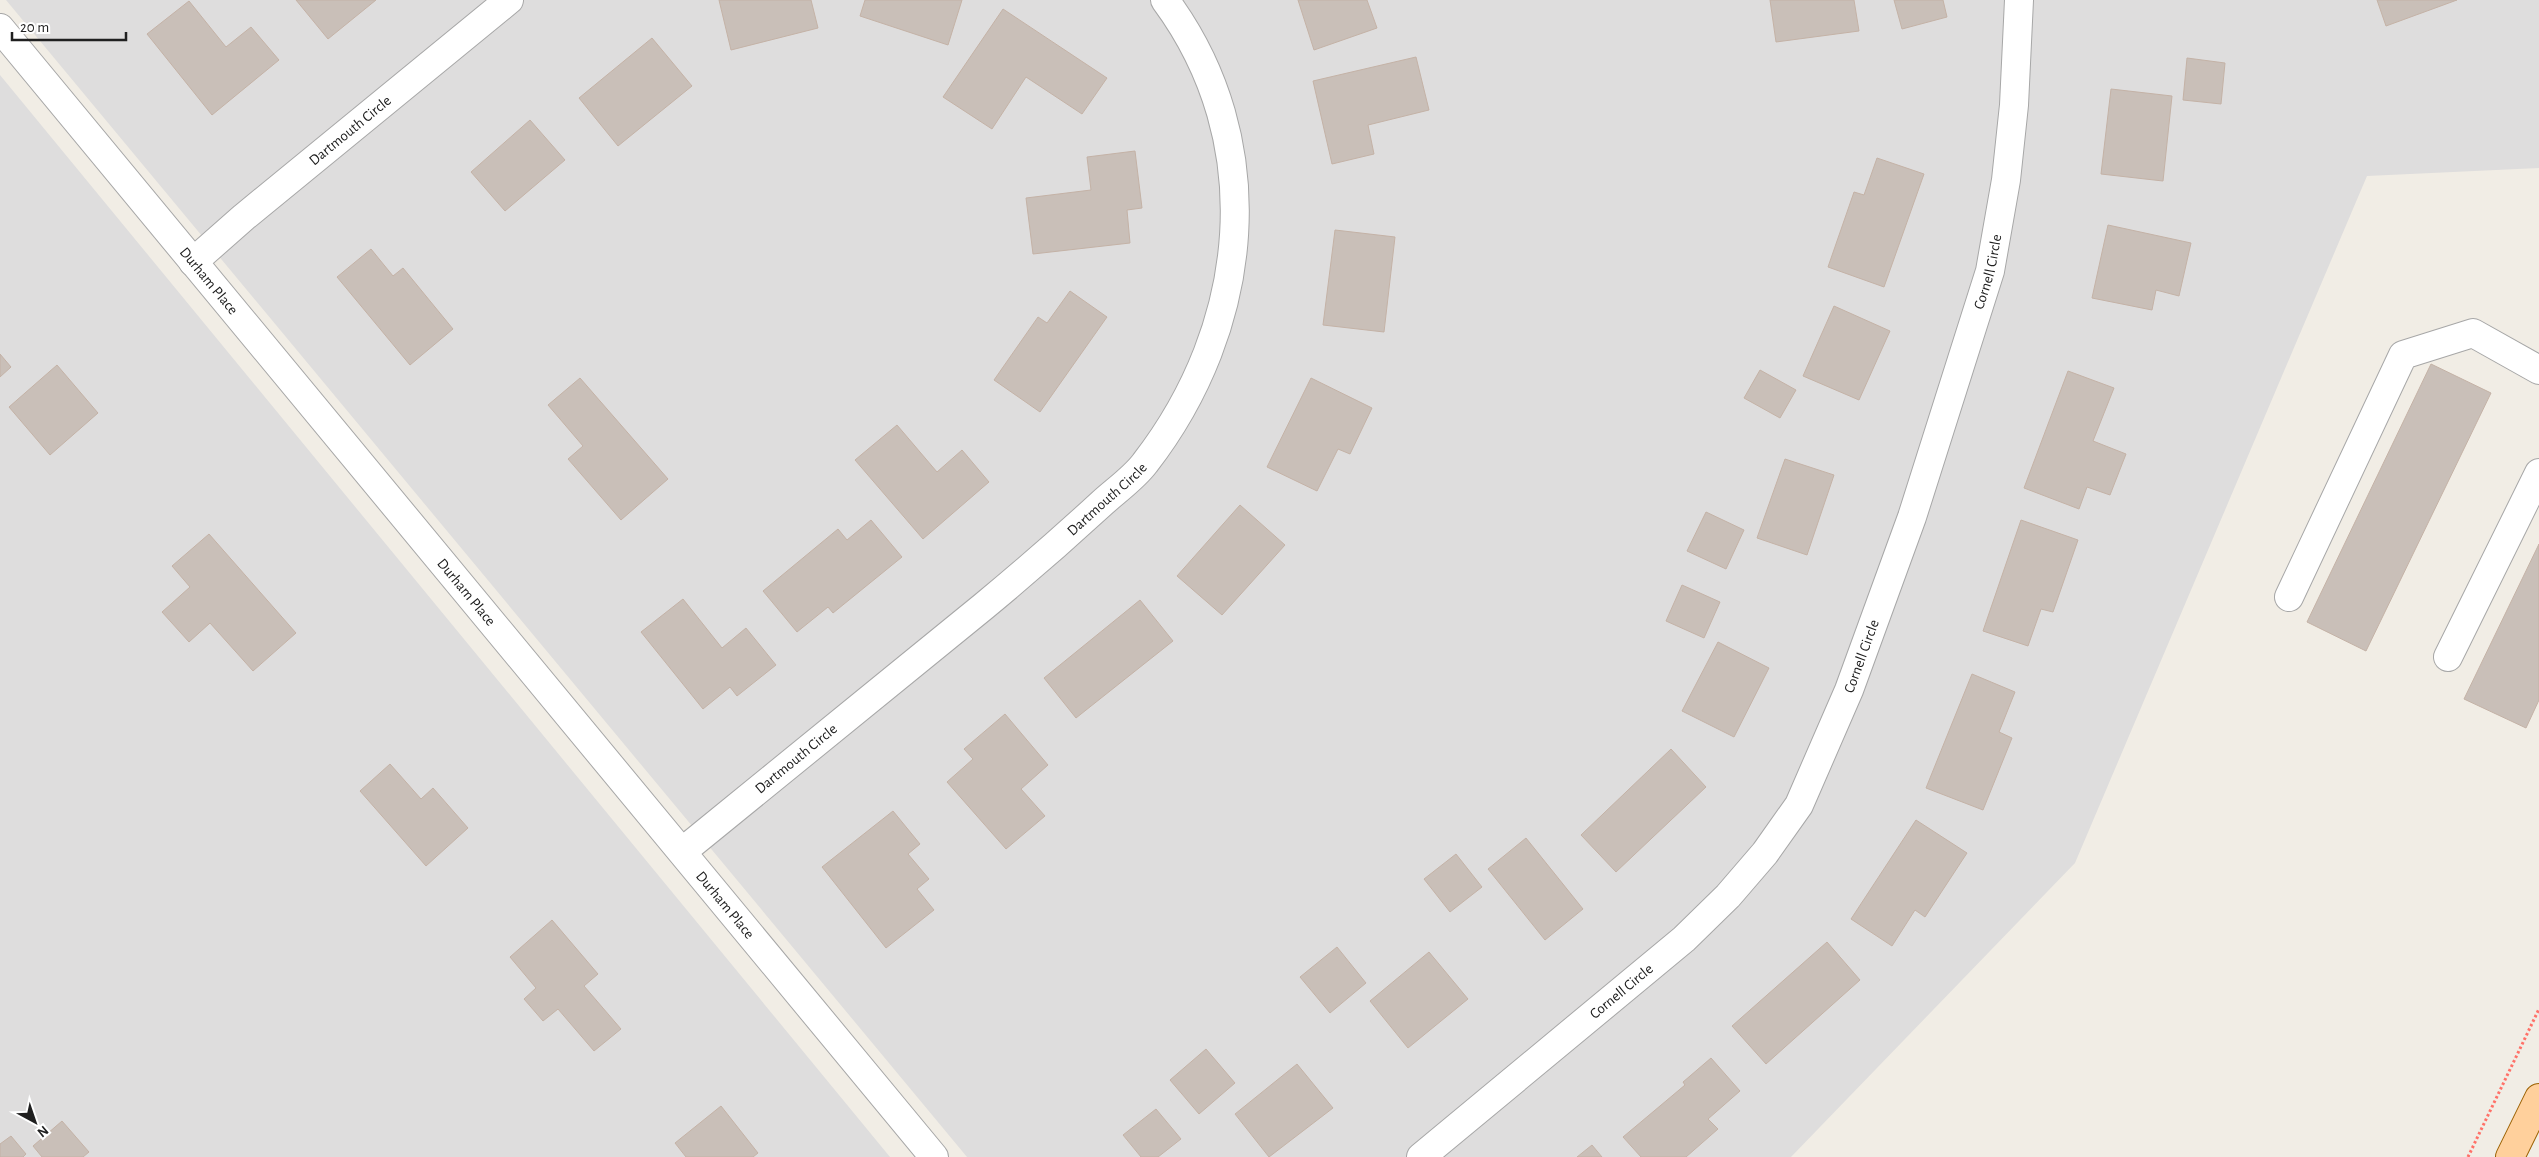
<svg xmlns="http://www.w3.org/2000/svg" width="2539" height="1157" font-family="'Alegreya Sans',sans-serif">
  <rect width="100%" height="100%" fill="#f1ede5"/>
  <path fill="#dedddd" d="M 6,0 L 2539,0 L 2539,168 L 2367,176 L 2075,863 L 1791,1157 L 967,1157 Z
    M 0,75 L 890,1157 L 0,1157 Z"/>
  <path fill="#c9bfb8" stroke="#c4b2a6" d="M 296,0 L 376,0 L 328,39 Z
    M 719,0 L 811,0 L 818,28 L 731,50 Z
    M 865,0 L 962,0 L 948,45 L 860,16 Z
    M 1298,0 L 1367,0 L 1377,28 L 1314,50 Z
    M 1770,0 L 1854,0 L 1859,31 L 1776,42 Z
    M 1894,0 L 1943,0 L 1947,17 L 1902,29 Z
    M 2377,0 L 2457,0 L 2386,26 Z
    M 189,1 L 226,47 L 251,27 L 279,60 L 212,115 L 147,34 Z
    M 1003,9 L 1107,78 L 1082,114 L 1026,77 L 992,129 L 943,97 Z
    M 652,38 L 692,86 L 618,146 L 579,98 Z
    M 1416,57 L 1429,110 L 1368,125 L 1374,154 L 1332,164 L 1313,81 Z
    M 2187,58 L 2225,63 L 2221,104 L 2183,100 Z
    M 2111,89 L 2172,96 L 2163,181 L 2101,174 Z
    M 530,120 L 565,160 L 505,211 L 471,172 Z
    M 1135,151 L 1142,208 L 1127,210 L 1130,243 L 1033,254 L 1026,198 L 1091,190 L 1087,157 Z
    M 1877,158 L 1924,174 L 1884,287 L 1828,267 L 1854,192 L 1864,195 Z
    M 2108,225 L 2191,243 L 2179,296 L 2156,290 L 2152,310 L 2092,298 Z
    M 1335,230 L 1395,237 L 1384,332 L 1323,325 Z
    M 371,249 L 393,276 L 403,268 L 453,329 L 410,365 L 337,277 Z
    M 1070,291 L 1107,317 L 1040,412 L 994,380 L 1038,317 L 1047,323 Z
    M 1834,306 L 1890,331 L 1859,400 L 1803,376 Z
    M 0,354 L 11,367 L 0,377 Z
    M 2431,364 L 2491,393 L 2366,651 L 2307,622 Z
    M 57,365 L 98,413 L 50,455 L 9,407 Z
    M 1760,370 L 1796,390 L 1780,418 L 1744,398 Z
    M 2068,371 L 2114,388 L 2093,441 L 2126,454 L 2110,495 L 2087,487 L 2079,509 L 2024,488 Z
    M 580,378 L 668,479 L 621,520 L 568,459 L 583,446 L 548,405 Z
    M 1311,378 L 1372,408 L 1350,454 L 1338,449 L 1317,491 L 1267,467 Z
    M 897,425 L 937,472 L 962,450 L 989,482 L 923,539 L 855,460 Z
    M 1785,459 L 1834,475 L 1807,555 L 1757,538 Z
    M 1240,505 L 1285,545 L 1222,615 L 1177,576 Z
    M 1706,512 L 1744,530 L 1726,569 L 1687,551 Z
    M 871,520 L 902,557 L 833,613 L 828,607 L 797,632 L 763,591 L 838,529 L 847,540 Z
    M 2021,520 L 2078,540 L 2053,612 L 2041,609 L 2028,646 L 1983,631 Z
    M 209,534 L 296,633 L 253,671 L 210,623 L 189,642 L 162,612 L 190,587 L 172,566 Z
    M 2539,544 L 2539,700 L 2526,728 L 2464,699 Z
    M 1682,585 L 1720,602 L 1704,638 L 1666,621 Z
    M 683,599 L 722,648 L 746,628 L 776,665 L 737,696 L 730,687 L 703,709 L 641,632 Z
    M 1140,600 L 1173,641 L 1076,718 L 1044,678 Z
    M 1718,642 L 1769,668 L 1734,737 L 1682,711 Z
    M 1972,674 L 2015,692 L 1999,732 L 2012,738 L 1983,810 L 1926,788 Z
    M 1005,714 L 1048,765 L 1021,789 L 1045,816 L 1006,849 L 947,782 L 973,759 L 964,749 Z
    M 1671,749 L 1706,787 L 1616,872 L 1581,835 Z
    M 390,764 L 421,799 L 433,788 L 468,828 L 426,866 L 360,791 Z
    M 893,811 L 920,844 L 908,854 L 929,879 L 917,889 L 934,910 L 886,948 L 822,867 Z
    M 1916,820 L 1967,853 L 1925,917 L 1915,910 L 1892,946 L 1851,919 Z
    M 1526,838 L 1583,909 L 1545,940 L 1488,869 Z
    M 1456,854 L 1482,887 L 1450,912 L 1424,879 Z
    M 552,920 L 598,974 L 584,986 L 621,1029 L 594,1051 L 558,1009 L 543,1021 L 524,999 L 536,988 L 510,957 Z
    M 1827,942 L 1860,980 L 1766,1064 L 1732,1026 Z
    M 1337,947 L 1366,983 L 1330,1013 L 1300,977 Z
    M 1429,952 L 1468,999 L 1408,1048 L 1370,1001 Z
    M 1206,1049 L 1235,1083 L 1199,1114 L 1170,1080 Z
    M 1711,1058 L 1740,1091 L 1708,1119 L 1718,1129 L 1686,1157 L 1641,1157 L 1623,1137 L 1685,1085 L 1683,1082 Z
    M 1297,1064 L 1333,1108 L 1269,1157 L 1235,1114 Z
    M 721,1106 L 758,1153 L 753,1157 L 686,1157 L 675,1143 Z
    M 1156,1109 L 1181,1139 L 1158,1157 L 1141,1157 L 1123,1135 Z
    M 62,1121 L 89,1152 L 83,1157 L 42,1157 L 33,1146 Z
    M 11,1136 L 26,1154 L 23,1157 L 0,1157 L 0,1144 Z
    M 1592,1145 L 1602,1157 L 1577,1157 Z"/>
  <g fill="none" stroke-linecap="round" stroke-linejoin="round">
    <defs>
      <g id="minor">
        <path id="s1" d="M 0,28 L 934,1157"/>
        <path id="s2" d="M 193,262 L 244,217 L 509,0"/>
        <path d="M 2289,597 L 2403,355 L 2473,333 L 2539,370"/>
        <path d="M 2448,657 L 2539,473"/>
        <path id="s3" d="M 683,851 C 783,769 883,687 984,606 C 1024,573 1063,539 1101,504 C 1115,491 1134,478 1145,463 C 1251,326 1270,142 1165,0"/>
        <path id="s4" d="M 1421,1157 L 1684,939 L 1728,896 L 1765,853 L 1799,805 L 1849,690 L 1912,517 L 1990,271 L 2006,180 L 2014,105 L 2019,0"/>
      </g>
      <path id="major" d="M 2510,1157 L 2539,1098"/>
    </defs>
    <use href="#minor" stroke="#a7a7a7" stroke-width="30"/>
    <use href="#major" stroke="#9b6000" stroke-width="30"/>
    <path stroke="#ff7168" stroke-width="3" stroke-dasharray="2.5 2.5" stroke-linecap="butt" d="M 2468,1157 L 2539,1009"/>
    <use href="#minor" stroke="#fff" stroke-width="28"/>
    <use href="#major" stroke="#ffd09c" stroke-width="28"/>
  </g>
  <g text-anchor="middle" stroke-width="5" stroke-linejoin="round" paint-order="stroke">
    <g font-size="15" fill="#202020" stroke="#fff">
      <text dy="5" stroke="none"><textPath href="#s2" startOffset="205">Dartmouth Circle</textPath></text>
      <text dy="5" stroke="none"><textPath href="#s4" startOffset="1085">Cornell Circle</textPath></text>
      <text dy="5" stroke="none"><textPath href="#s1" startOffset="328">Durham Place</textPath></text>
      <text dy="5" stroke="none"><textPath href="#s3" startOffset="551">Dartmouth Circle</textPath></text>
      <text dy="5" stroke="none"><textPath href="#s1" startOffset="732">Durham Place</textPath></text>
      <text dy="5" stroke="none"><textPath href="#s4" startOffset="680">Cornell Circle</textPath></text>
      <text dy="5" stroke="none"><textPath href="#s3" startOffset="146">Dartmouth Circle</textPath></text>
      <text dy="5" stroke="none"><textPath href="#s1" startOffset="1138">Durham Place</textPath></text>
      <text dy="5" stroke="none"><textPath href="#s4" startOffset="260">Cornell Circle</textPath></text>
    </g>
  </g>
  <g transform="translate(35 1122) rotate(140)" stroke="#ffffff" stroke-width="4" paint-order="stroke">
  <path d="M0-4L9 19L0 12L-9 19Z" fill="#202020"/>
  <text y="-8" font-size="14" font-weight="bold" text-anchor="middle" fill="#202020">N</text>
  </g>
  <path d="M12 32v8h114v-8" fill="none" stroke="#202020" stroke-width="2.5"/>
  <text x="20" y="32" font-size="15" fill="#202020" stroke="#ffffff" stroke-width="4" paint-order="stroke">20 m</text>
</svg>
